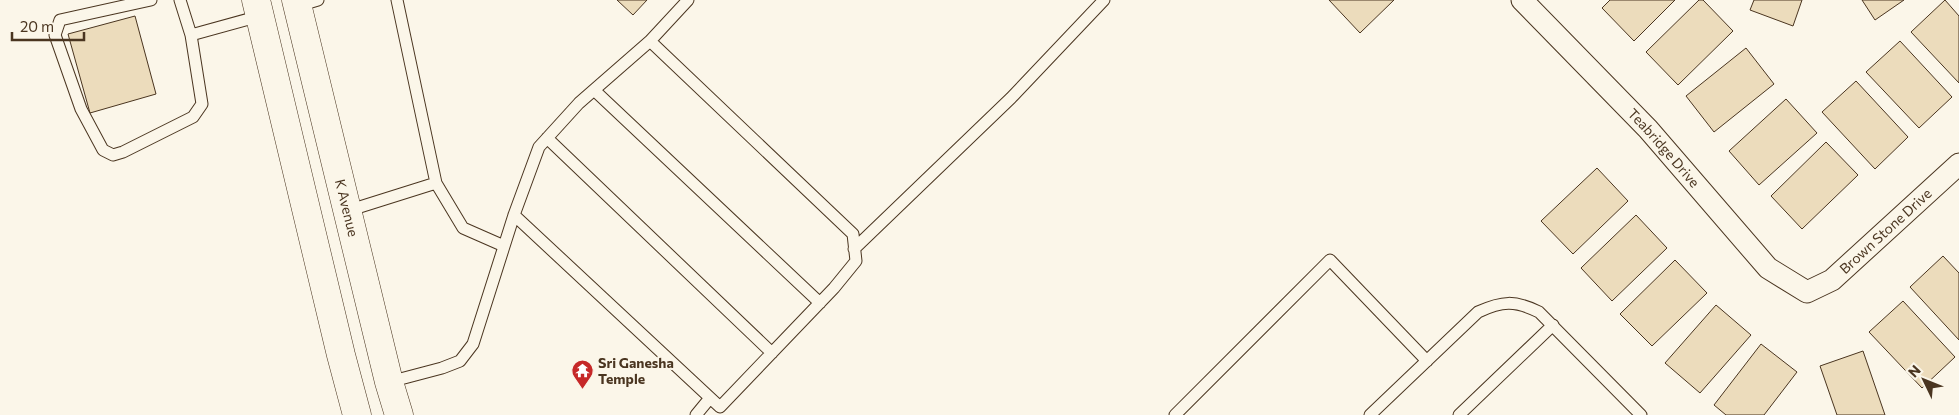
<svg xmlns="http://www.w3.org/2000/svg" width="1959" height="415" font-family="Commissioner,sans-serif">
  <rect width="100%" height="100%" fill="#fbf6e9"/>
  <path fill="#ecdcbc" stroke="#4a3520" d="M 617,0 L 647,0 L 633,15 Z
    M 1329,0 L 1394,0 L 1360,33 Z
    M 1610,0 L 1675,0 L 1634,41 L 1602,8 Z
    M 1699,0 L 1703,0 L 1733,31 L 1678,85 L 1646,52 Z
    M 1754,0 L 1802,0 L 1793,26 L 1750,10 Z
    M 1862,0 L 1904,0 L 1875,20 Z
    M 1945,0 L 1959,16 L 1959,83 L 1911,32 Z
    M 135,16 L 156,94 L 90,113 L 68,34 Z
    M 1900,41 L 1952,97 L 1919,128 L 1866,72 Z
    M 1746,48 L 1774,84 L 1714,132 L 1686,96 Z
    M 1856,81 L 1908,137 L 1875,169 L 1822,112 Z
    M 1786,99 L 1817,133 L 1759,185 L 1729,151 Z
    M 1826,142 L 1858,175 L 1802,229 L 1771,196 Z
    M 1597,168 L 1628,201 L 1573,254 L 1541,221 Z
    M 1636,215 L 1667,248 L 1612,301 L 1581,268 Z
    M 1943,256 L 1959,273 L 1959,340 L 1910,287 Z
    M 1675,260 L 1707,293 L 1652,346 L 1620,314 Z
    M 1903,301 L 1955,357 L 1922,388 L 1869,332 Z
    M 1716,305 L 1751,335 L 1700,393 L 1665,363 Z
    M 1761,344 L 1797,372 L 1764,415 L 1726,415 L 1714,405 Z
    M 1863,351 L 1885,415 L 1837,415 L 1820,366 Z"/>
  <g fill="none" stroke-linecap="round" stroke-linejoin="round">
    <defs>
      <path id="lane" d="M 151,0 L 60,20 L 55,35 L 81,109 L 103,150 L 113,155 L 123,152 L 193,117 L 202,104 L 191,35
        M 180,0 L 191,35 L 260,16
        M 298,6 L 318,0
        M 650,41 L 688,0
        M 594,90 L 820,303
        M 547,138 L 772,353
        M 436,183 L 463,228 L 504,246
        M 347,211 L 436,183 L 397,0
        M 854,249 L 1011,98 L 1104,0
        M 389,382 L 442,368 L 460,361 L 473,344 L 514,215 L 539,147 L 579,103 L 650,41 L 853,234 L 856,261 L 834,288 L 720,407 L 514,215
        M 696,415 L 710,398
        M 1175,415 L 1330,260 L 1427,361
        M 1370,415 L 1478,312 C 1502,301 1515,300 1539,312 L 1641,415
        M 1459,415 L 1553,325"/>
      <g id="street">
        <path id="s1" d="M 1522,0 L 1648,129 L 1768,268 L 1807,292 L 1832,280 L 1959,164"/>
      </g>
      <g id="secondary">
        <path d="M 256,0 L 341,355 L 357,415"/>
        <path id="s2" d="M 296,0 L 389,382 L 399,415"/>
      </g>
    </defs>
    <use href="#lane" stroke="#4a3520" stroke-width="13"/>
    <use href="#street" stroke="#4a3520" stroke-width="23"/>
    <use href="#secondary" stroke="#4a3520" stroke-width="29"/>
    <use href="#lane" stroke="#fbf6e9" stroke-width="11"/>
    <use href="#street" stroke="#fbf6e9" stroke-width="21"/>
    <use href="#secondary" stroke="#fbf6e9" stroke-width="28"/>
  </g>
  <defs>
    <symbol id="temple-pin" viewBox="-11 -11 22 30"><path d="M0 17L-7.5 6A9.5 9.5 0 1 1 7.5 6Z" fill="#c62828" stroke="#fbf6e9"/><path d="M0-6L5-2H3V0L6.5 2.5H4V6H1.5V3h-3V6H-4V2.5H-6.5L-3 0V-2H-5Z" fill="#fff"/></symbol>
  </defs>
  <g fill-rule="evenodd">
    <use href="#temple-pin" x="570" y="358" width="25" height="34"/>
  </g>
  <g text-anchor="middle" stroke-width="4" stroke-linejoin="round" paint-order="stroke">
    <g font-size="14" fill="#4a3520" stroke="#fbf6e9">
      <text dy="5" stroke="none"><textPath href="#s1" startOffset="205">Teabridge Drive</textPath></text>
      <text dy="5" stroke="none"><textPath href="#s2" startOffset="214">K Avenue</textPath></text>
      <text dy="5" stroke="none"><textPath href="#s1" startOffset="510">Brown Stone Drive</textPath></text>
    </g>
    <g font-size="14" font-weight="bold" fill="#4a3520" stroke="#fbf6e9" text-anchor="start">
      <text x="598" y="368">Sri Ganesha<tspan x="598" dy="16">Temple</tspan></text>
    </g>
  </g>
  <g transform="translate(1924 380) rotate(313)" stroke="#fbf6e9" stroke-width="4" paint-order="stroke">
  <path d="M0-4L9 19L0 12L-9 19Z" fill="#4a3520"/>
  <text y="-8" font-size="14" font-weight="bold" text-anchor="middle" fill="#4a3520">N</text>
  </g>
  <path d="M12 32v8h72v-8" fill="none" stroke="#4a3520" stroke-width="2.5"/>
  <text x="20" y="32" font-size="15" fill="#4a3520" stroke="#fbf6e9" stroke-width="4" paint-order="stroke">20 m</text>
</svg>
